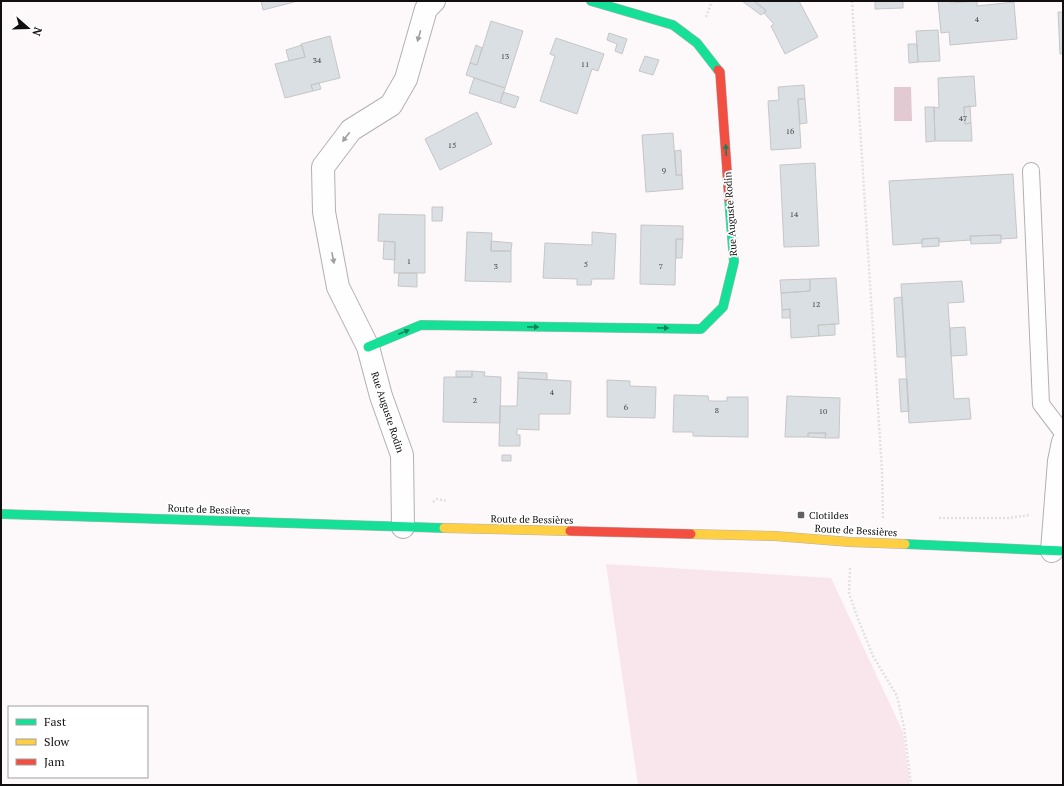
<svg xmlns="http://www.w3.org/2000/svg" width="1064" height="786" font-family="'PT Serif',serif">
  <rect width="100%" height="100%" fill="#fdf9fb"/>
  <path fill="#f9e5ec" d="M 606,564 L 831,578 L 903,732 L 910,785 L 638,785 Z"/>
  <path fill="#e2c9d2" d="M 894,87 L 911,87 L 912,121 L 894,121 Z"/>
  <path fill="#d9dfe2" stroke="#c7c6c7" d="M 261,1 L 298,1 L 263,10 Z
    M 742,1 L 754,1 L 766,11 L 761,15 Z
    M 754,1 L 799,1 L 818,37 L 785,54 L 771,26 L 774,24 L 764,13 L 766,10 Z
    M 875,1 L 903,1 L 903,8 L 875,9 Z
    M 938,1 L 951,1 L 951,3 L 977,1 L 977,6 L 1014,2 L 1017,39 L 950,45 L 949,32 L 941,33 Z
    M 1058,12 L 1063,12 L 1063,54 L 1060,54 Z
    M 491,21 L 523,31 L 505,88 L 466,75 L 470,63 L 477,65 Z
    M 938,30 L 940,61 L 918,62 L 916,31 Z
    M 609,33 L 627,39 L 622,54 L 615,51 L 617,44 L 607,40 Z
    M 330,36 L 340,78 L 311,85 L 313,91 L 285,98 L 275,64 L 305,57 L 301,44 Z
    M 556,38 L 604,54 L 598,71 L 592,69 L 577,114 L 540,101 L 555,56 L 550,54 Z
    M 908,44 L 917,44 L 918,62 L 909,63 Z
    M 302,45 L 305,57 L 289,61 L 286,50 Z
    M 476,45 L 482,48 L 477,65 L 470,63 Z
    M 645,56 L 659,60 L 653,75 L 639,71 Z
    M 974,76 L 976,106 L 964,107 L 965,124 L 971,123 L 972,141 L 935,141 L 934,107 L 939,108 L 938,78 Z
    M 474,78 L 505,88 L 500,103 L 469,93 Z
    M 319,83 L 321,89 L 313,91 L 311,85 Z
    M 804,85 L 805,99 L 798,99 L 801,148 L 771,150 L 768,101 L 779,100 L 778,87 Z
    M 503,92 L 519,97 L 515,108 L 500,103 Z
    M 798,99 L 805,99 L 807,123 L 800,124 Z
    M 970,106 L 971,123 L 965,124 L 964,107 Z
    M 925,107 L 934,107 L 935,141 L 926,142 Z
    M 477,112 L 492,144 L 440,170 L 425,139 Z
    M 673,133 L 676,175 L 682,175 L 683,189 L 646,192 L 642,135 Z
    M 681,150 L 682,175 L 676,175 L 675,151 Z
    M 815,163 L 819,246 L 784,247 L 780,165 Z
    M 1013,174 L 1017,238 L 1001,239 L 1001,235 L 970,236 L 971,240 L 939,242 L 939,238 L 922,239 L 922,243 L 893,245 L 889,181 Z
    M 432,207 L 443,207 L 442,221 L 432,221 Z
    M 379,214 L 425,215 L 425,273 L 394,273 L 395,242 L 378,241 Z
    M 641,225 L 683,226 L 683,239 L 676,239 L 675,285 L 640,284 Z
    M 467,232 L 492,233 L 491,251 L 511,251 L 511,282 L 465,281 Z
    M 592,232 L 616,234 L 614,279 L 592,279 L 591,285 L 577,285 L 577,279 L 543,278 L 545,243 L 592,245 Z
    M 1001,235 L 1001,243 L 971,244 L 970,236 Z
    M 939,238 L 939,246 L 922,247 L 922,239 Z
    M 676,239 L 683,239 L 682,258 L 676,258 Z
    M 384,241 L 395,242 L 395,260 L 383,259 Z
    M 491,241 L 512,243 L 511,251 L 491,251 Z
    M 399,273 L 417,273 L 417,287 L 398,286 Z
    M 836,278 L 839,324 L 818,325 L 819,336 L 791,338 L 790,309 L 782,310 L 781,293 L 810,291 L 810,279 Z
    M 810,279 L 810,291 L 781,293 L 780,280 Z
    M 962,281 L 964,302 L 948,303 L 954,399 L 969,398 L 971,419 L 909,423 L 901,284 Z
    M 902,297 L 906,357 L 897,357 L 894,298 Z
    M 790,309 L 790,318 L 782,318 L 782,310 Z
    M 835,324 L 835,335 L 819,336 L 818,325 Z
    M 965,327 L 967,355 L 951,356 L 950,328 Z
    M 456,371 L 472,371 L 472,377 L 456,377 Z
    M 472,371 L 485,372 L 484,376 L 501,377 L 500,423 L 443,422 L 444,377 L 472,377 Z
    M 518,372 L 547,373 L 547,380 L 518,378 Z
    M 518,378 L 571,381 L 570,414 L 539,414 L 539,430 L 517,429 L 517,435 L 520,435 L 520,446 L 499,446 L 500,406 L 517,406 Z
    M 899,379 L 907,379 L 909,411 L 901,412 Z
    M 607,380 L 630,381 L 630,386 L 656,387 L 655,418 L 607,417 Z
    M 674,395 L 708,396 L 709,401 L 727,401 L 727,397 L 748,397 L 748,437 L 693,436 L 693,432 L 673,432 Z
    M 787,396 L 840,398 L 839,438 L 825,438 L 826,433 L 808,433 L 808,437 L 785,437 Z
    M 808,433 L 826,433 L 825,438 L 808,437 Z
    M 502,455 L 511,455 L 511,461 L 502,461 Z"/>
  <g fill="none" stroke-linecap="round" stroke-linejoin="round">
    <defs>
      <path id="lane" d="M 1031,171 L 1041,404 L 1063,433"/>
      <path id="street" d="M 403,527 L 402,455 L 381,396 L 368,347 L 338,287 L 324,212 L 323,167 L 351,130 L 391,105 L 406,79 L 426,9 L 434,1
        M 1052,551 L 1059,461 L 1063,442"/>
      <path id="fast" d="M 591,1 L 673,25 L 697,43 L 718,70
        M 368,347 L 421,325 L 701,329 L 723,307 L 734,262 L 729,199
        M 1,514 L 444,528
        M 905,544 L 1063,551"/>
      <path id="slow" d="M 444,528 L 570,531
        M 691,534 L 775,536 L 850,542 L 905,544"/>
      <path id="jam" d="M 718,70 L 720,72 L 729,199
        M 570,531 L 691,534"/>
    </defs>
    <use href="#lane" stroke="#b3b0b1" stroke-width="18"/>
    <use href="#street" stroke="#b3b0b1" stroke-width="24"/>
    <use href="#fast" stroke="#b3b0b1" stroke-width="10"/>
    <use href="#slow" stroke="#b3b0b1" stroke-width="10"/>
    <use href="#jam" stroke="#b3b0b1" stroke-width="10"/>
    <path stroke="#e1e0e1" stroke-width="2.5" stroke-dasharray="2 2" stroke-linecap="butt" d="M 852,1 L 882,471 L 883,519
      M 706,17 L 712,1
      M 433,502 L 437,499 L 447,501
      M 939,518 L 1009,518 L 1029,515
      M 850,568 L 849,593 L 858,619 L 873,656 L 897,696 L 904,727 L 911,785"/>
    <use href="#lane" stroke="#fffefe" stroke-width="16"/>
    <use href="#street" stroke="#fffefe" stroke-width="22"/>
    <use href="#fast" stroke="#16e098" stroke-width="9"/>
    <use href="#slow" stroke="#ffcf43" stroke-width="9"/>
    <use href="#jam" stroke="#f24e42" stroke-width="9"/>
  </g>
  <defs><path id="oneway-solid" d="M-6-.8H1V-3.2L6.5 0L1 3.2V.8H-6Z"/></defs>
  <g fill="#a09e9f">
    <use href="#oneway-solid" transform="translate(419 36) rotate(106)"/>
    <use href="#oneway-solid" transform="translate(346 137) rotate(127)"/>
    <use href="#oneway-solid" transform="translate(333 258) rotate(79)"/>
  </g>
  <g fill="#14825b">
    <use href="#oneway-solid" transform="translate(726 150) rotate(-94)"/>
    <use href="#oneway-solid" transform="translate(533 327) rotate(1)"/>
    <use href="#oneway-solid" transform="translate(663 328) rotate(1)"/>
    <use href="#oneway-solid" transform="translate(404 332) rotate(-22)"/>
  </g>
  <rect fill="#646162" stroke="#fff" stroke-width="1.5" x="797" y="511" width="8" height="8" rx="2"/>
  <g text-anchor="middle" stroke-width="3.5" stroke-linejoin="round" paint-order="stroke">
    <g font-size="8" fill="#444344">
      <text x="977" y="22">4</text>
      <text x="505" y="59">13</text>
      <text x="317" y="63">34</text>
      <text x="585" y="67">11</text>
      <text x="963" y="121">47</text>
      <text x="790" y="134">16</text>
      <text x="452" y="148">15</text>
      <text x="664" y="173">9</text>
      <text x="794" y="217">14</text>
      <text x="409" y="264">1</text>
      <text x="586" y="267">5</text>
      <text x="496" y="269">3</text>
      <text x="661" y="269">7</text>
      <text x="816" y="307">12</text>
      <text x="552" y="395">4</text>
      <text x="475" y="403">2</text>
      <text x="626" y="410">6</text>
      <text x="717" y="413">8</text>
      <text x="823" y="414">10</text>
    </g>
    <g font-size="10" fill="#120f10" stroke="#fff">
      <text transform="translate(730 214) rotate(-94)" y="4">Rue Auguste Rodin</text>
      <text transform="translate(388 412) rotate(72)" y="4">Rue Auguste Rodin</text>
      <text transform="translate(209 509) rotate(2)" y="4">Route de Bessières</text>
      <text transform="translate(532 519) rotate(1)" y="4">Route de Bessières</text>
      <text transform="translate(856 530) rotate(3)" y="4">Route de Bessières</text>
    </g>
    <g font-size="10" fill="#120f10" stroke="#fff" text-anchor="start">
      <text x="809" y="519">Clotildes</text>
    </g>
  </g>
  <rect width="1064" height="786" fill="none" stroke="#120f10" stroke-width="4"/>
  <rect x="8" y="706" width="140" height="72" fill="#ffffff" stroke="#a09f9f"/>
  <rect x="16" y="719" width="20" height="6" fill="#16e098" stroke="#a09f9f"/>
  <text x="44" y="726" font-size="12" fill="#120f10">Fast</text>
  <rect x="16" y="739" width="20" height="6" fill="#ffcf43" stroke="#a09f9f"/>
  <text x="44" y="746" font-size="12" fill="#120f10">Slow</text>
  <rect x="16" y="759" width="20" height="6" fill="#f24e42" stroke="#a09f9f"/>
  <text x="44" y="766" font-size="12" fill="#120f10">Jam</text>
  <g transform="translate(28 28) rotate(110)" stroke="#ffffff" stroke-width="3" paint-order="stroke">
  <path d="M0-3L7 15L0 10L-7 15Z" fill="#120f10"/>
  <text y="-6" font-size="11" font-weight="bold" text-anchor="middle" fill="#120f10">N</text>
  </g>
</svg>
